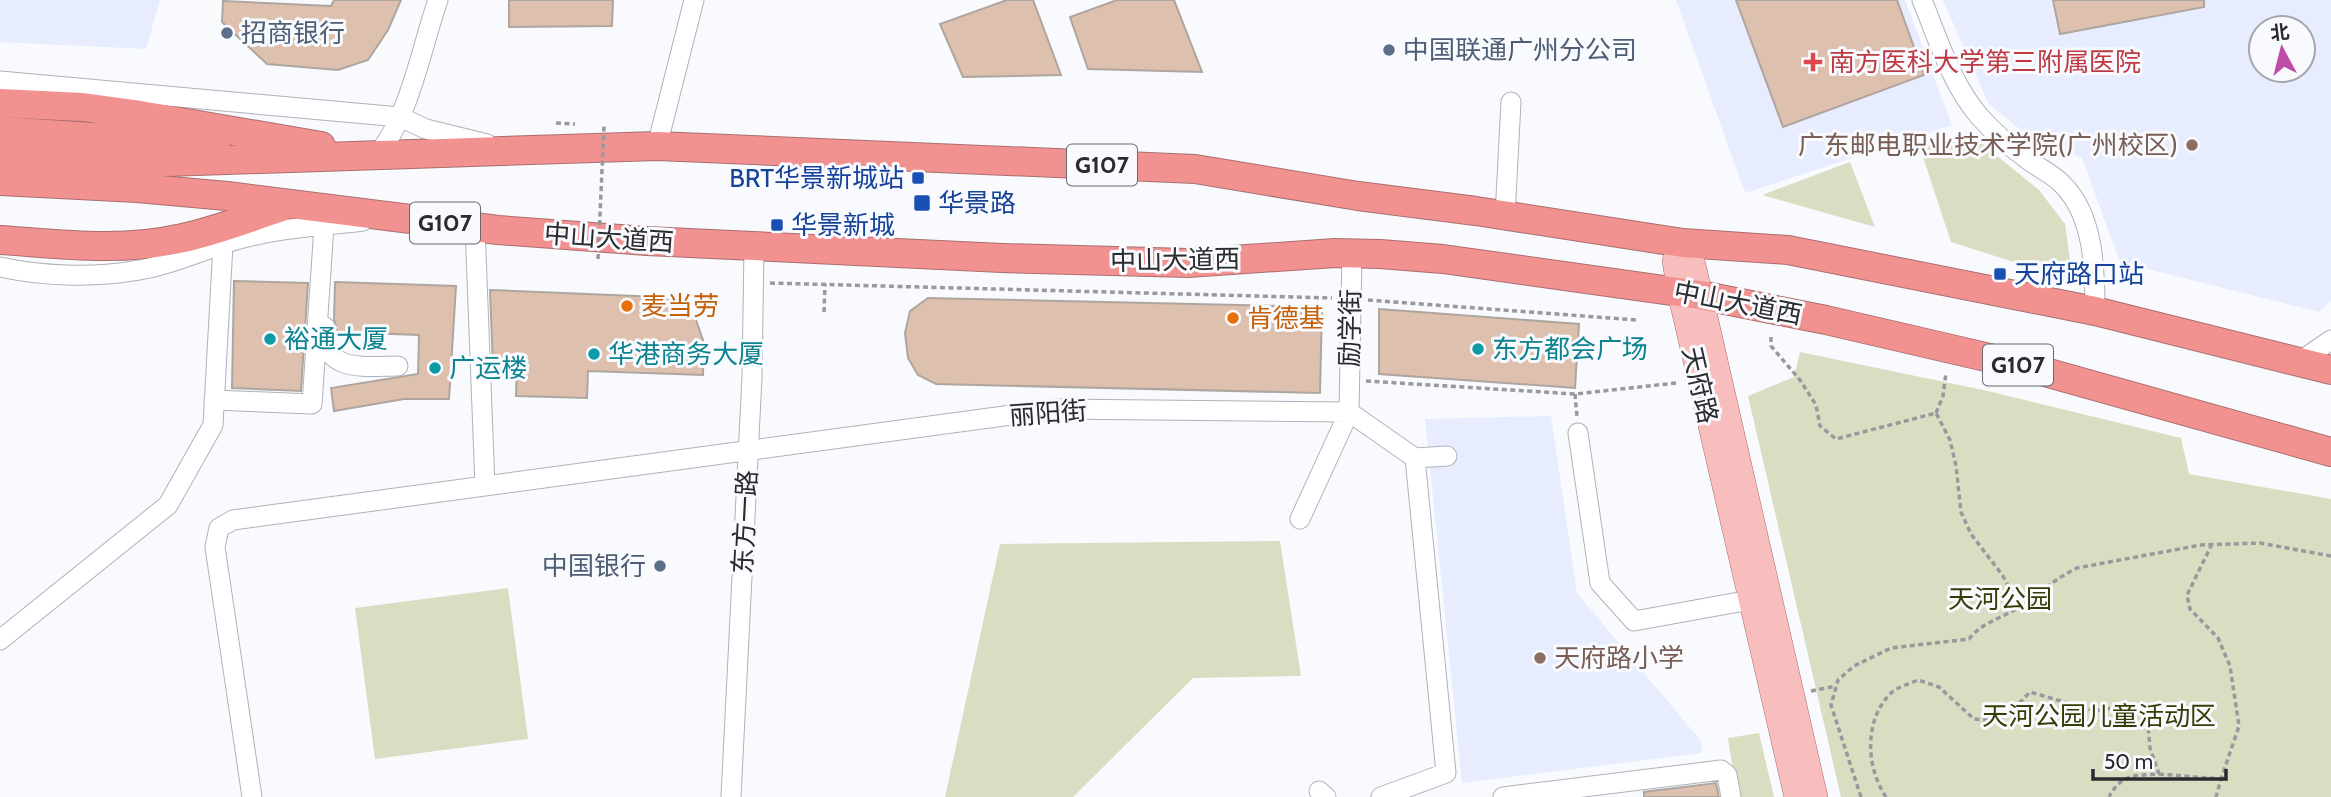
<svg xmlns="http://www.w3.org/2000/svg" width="2331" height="797" font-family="Cabin,'Noto Sans SC',sans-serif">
  <rect width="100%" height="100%" fill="#f8fafe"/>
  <path fill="#e7edff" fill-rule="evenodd" d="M 0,0 L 160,0 L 146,49 L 0,42 Z
    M 1676,0 L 1905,0 L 1952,125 L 1745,193 Z
    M 1943,0 L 2331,0 L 2331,301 L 2319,312 L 2120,262 L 2082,158 L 2022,131 L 1988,103 ZM 2261,28 L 2303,28 L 2303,70 L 2261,70 Z
    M 1551,416 L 1577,593 L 1701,741 L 1702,753 L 1462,783 L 1425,419 Z"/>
  <path fill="#daddc2" d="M 1968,132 L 2039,190 L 2065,224 L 2073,281 L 1951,242 L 1920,148 Z
    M 1850,162 L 1875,227 L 1762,195 Z
    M 1800,352 L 1988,391 L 2181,438 L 2189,474 L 2331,499 L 2331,797 L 1841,797 L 1748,396 L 1794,377 Z
    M 1280,541 L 1301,676 L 1193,678 L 1073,797 L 945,797 L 1000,544 Z
    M 508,588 L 528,739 L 375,759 L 355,608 Z
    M 1759,733 L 1774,797 L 1737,797 L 1728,738 Z"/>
  <path fill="#dec0af" stroke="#afa59f" stroke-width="2" d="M 334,0 L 401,0 L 388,30 L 368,60 L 338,70 L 267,64 L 222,22 L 223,1 L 331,6 Z
    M 509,0 L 613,0 L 612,26 L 509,27 Z
    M 1007,0 L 1033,0 L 1061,75 L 963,77 L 940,24 Z
    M 1117,0 L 1174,0 L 1202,72 L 1088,69 L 1070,17 Z
    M 1736,0 L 1897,0 L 1924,75 L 1783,127 Z
    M 2053,0 L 2204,0 L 2204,7 L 2060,34 Z
    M 234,281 L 308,283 L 301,391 L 232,388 Z
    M 335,282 L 456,286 L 449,399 L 404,399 L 334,411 L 331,388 L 418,374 L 419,335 L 337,332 L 334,319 Z
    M 490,290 L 660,297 L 684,306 L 696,320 L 704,343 L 703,375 L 588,371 L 587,398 L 516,396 L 517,366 L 493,366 Z
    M 928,298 L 1322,307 L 1320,393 L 936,384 L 918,375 L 908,358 L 905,333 L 910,311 Z
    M 1379,309 L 1579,324 L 1575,388 L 1379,374 Z
    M 1716,783 L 1719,797 L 1644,797 L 1644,792 Z"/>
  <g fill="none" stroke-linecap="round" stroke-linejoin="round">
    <defs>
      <path id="minor" d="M 1922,0 C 1938,39 1951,83 1979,116 C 1994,133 2013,149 2031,162 C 2041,169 2054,175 2062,184 C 2094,215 2095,269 2095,311
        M 0,81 L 400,117 L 426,129 L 487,144
        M 657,146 L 694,0
        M 375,156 C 408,124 422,45 438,0
        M 1505,216 L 1511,102
        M 475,227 L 485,486
        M 0,267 C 42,276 91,278 133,271 C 169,266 202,250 236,240 C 277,228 321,226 363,221
        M 325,327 C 321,374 365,366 398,366
        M 2299,362 L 2331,340
        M 214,400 L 312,404 L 324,226
        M 1349,412 L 1415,458 L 1446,773 L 1381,797
        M 1578,433 L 1600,583 L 1634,621 L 1750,600
        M 1415,458 L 1447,456
        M 1300,519 L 1349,412 L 1352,253
        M 0,640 L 168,505 L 213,425 L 223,244
        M 1319,791 L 1326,797
        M 252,797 L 215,547 L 219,528 L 233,520 L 1056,409 L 1349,412
        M 731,797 L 752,377 L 754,247
        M 1503,797 L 1721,770 L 1727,775 L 1731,797"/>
      <path id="major" d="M 1683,243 L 1694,265 L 1816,797
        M 1683,243 L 1674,261 L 1679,292 L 1796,797"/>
      <path id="highway" d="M 0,103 L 83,107 L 134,114 L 321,146
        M 0,131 L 215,145
        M 0,158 L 136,163 L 657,146 L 1195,169 L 1358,196 L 1476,211 L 1683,243 L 1788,250 L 2095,311 L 2331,370
        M 0,181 L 137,188 L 227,196 L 498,230 L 647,241 L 1002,258 L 1188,263 L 1335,253 L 1380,254 L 1443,259 L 1700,295 L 1826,320 L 2020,365 L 2331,452
        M 0,240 C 59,244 120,252 178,239 C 214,232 248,218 282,207"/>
    </defs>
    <use href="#minor" stroke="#afb2bc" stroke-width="21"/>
    <use href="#major" stroke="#ab6e6f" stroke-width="24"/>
    <use href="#highway" stroke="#ab6e6f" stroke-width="30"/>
    <path stroke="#97999d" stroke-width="3.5" stroke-dasharray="5 3.5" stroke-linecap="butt" d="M 556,123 L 575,124
      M 770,283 L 1332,298
      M 1368,300 L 1637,320
      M 824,312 L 825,284
      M 1771,337 L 1771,346 L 1800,380 L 1816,405 L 1820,426 L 1836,439 L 1936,413 L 1950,440 L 1956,466 L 1961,512 L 1971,534 L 2003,576 L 2019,607
      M 1366,381 L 1575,394 L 1676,383
      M 1575,394 L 1577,417
      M 1936,413 L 1943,396 L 1946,373
      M 2212,544 L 2187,595 L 2190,609 L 2218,638 L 2230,666 L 2239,726 L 2221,779
      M 1811,691 L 1836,686
      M 2159,774 L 2221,779 L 2216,797
      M 1861,797 L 1831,705 L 1838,680 L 1854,666 L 1891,648 L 1969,639 C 1982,622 2003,618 2021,606 C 2040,593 2056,578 2077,568 L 2201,545 L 2260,543 L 2331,556
      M 1886,797 C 1866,767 1864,722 1889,695 C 1896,687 1909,684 1918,680 L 1939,687 L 1974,719 L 1995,721 L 2011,712 L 2030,692 L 2095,711 L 2146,702 L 2150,748 L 2159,774 C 2134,776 2122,773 2109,797"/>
    <use href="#minor" stroke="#fff" stroke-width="19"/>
    <use href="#major" stroke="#f7bebd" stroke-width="23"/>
    <use href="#highway" stroke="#f19291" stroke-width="28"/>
    <path stroke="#97999d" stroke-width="3.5" stroke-dasharray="5 3.5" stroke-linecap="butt" d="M 598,259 L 604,126"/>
  </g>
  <g fill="#5c6f8a" stroke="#f8fafe" stroke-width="2.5">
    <circle cx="227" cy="33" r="7"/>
    <circle cx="1389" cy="50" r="7"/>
    <circle cx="660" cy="566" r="7"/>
  </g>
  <path fill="#e0444e" stroke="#f8fafe" stroke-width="2.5" d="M1809.5 51.5h7v7h7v7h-7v7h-7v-7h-7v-7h7z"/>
  <g fill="#8d6e63" stroke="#f8fafe" stroke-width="2.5">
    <circle cx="2192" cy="145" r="7"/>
    <circle cx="1540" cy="658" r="7"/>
  </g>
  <g fill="#1a4fb4" stroke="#f8fafe" stroke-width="2.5">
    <rect x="911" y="171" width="14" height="14" rx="3.5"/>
    <rect x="913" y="194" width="18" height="18" rx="3.5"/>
    <rect x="770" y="218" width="14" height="14" rx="3.5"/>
    <rect x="1993" y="267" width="14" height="14" rx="3.5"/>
  </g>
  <g fill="#e8710a" stroke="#f8fafe" stroke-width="2.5">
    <circle cx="627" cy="306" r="7"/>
    <circle cx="1233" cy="318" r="7"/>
  </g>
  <g fill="#0f9aa8" stroke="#f8fafe" stroke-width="2.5">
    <circle cx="270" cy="339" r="7"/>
    <circle cx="1478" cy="349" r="7"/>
    <circle cx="594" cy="354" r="7"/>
    <circle cx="435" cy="368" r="7"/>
  </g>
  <g text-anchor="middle" stroke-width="6" stroke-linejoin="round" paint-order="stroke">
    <g fill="#f8fafe" stroke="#67696d" stroke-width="2">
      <rect x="1067" y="144.5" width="70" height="41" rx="5"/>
      <rect x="410" y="202.5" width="70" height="41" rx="5"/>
      <rect x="1983" y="344.5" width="70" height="41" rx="5"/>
    </g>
    <g font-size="24" font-weight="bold" fill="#292b2f">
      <text x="1102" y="173">G107</text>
      <text x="445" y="231">G107</text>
      <text x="2018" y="373">G107</text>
    </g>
    <g font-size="26" fill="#4e5e75" stroke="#f8fafe" text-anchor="start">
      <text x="241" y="42">招商银行</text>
      <text x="1403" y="59">中国联通广州分公司</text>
      <text x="646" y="575" text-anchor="end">中国银行</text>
    </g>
    <g font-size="26" fill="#be3a42" stroke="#f8fafe" text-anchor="start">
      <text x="1829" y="71">南方医科大学第三附属医院</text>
    </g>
    <g font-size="26" fill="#785e54" stroke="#f8fafe" text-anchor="end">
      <text x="2178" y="154">广东邮电职业技术学院(广州校区)</text>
      <text x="1554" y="667" text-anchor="start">天府路小学</text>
    </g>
    <g font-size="26" fill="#164399" stroke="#f8fafe" text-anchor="start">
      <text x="904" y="187" text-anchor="end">BRT华景新城站</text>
      <text x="938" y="212">华景路</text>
      <text x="791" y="234">华景新城</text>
      <text x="2014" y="283">天府路口站</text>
    </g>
    <g font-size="26" fill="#292b2f" stroke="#f8fafe">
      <text transform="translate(609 238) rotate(4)" y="9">中山大道西</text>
      <text transform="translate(1175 260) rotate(-1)" y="9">中山大道西</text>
      <text transform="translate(1738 303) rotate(11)" y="9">中山大道西</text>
      <text transform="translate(1350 328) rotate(-89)" y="9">励学街</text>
      <text transform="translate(1700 385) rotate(77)" y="9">天府路</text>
      <text transform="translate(1048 413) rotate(-4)" y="9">丽阳街</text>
      <text transform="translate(745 522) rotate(-87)" y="9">东方一路</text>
    </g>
    <g font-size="26" fill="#c56008" stroke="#f8fafe" text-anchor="start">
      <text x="641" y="315">麦当劳</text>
      <text x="1247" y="327">肯德基</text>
    </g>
    <g font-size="26" fill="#0d838f" stroke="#f8fafe" text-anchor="start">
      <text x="284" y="348">裕通大厦</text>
      <text x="1492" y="358">东方都会广场</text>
      <text x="608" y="363">华港商务大厦</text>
      <text x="449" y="377">广运楼</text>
    </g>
    <g font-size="26" fill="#383b05" stroke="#f8fafe">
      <text x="2000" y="608">天河公园</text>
      <text x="2099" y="725">天河公园儿童活动区</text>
    </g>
  </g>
  <g transform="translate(2282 49) rotate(353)"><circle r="33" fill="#f8fafe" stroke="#a5a7ab" stroke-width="2"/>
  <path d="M0-5L12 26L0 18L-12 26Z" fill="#bf4da8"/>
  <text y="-10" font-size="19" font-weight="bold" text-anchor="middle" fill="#292b2f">北</text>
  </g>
  <path d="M2093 769v10h133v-10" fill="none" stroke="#292b2f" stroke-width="3.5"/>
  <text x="2104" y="769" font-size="21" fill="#292b2f" stroke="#f8fafe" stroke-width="5" paint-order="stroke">50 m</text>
</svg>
